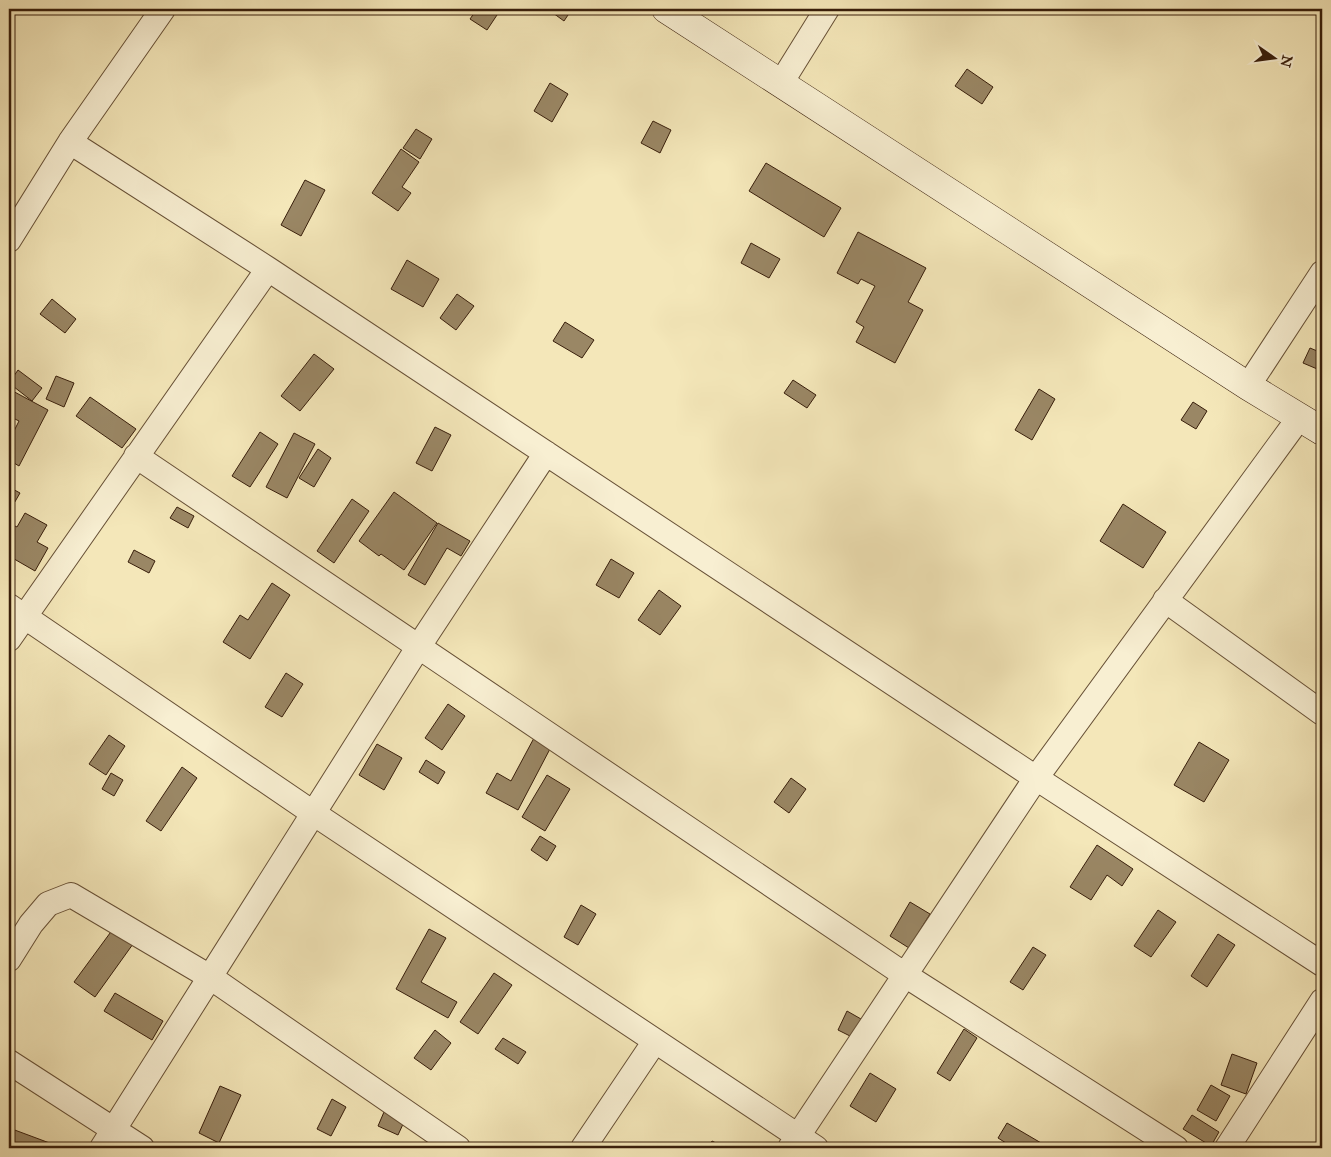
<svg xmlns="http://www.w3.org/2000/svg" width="1331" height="1157" font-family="'IM FELL Great Primer',serif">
  <rect width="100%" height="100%" fill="#f4e7b9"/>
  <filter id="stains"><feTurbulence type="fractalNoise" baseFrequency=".004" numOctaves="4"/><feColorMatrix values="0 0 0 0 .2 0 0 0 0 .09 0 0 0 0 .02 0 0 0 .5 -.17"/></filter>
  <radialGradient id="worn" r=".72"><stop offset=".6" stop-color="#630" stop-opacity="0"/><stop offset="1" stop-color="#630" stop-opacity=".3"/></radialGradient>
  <path fill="#9a8765" stroke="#381e0b" d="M 477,9 L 501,9 L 487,30 L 470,19 Z
    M 556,9 L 572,9 L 564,21 L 553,13 Z
    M 967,69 L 993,87 L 982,104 L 955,86 Z
    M 550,83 L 568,94 L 552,122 L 534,111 Z
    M 653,121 L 671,130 L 660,153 L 641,143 Z
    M 416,129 L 432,139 L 420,159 L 403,148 Z
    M 401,149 L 419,162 L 402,187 L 411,193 L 398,211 L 372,193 Z
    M 766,163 L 841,208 L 824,237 L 749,191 Z
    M 305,180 L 325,190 L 301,236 L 281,225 Z
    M 858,232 L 926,268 L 908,302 L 923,310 L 895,363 L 856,342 L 864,327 L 856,322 L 875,286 L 861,279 L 858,284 L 837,273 Z
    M 751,243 L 780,259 L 769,278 L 741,263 Z
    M 407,260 L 439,279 L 423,307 L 391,289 Z
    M 457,294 L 474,306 L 456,330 L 440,318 Z
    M 52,299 L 76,319 L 65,333 L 40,314 Z
    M 565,322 L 594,340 L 582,358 L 553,341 Z
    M 1310,348 L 1322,353 L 1322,371 L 1303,363 Z
    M 314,354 L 334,369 L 300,411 L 281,396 Z
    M 18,370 L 42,388 L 32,401 L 9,383 Z
    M 56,376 L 74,383 L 64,407 L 46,399 Z
    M 793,380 L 816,395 L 807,408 L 784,393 Z
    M 9,389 L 48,410 L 19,466 L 9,460 L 9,441 L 19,421 L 9,416 Z
    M 1039,389 L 1055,399 L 1032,440 L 1015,430 Z
    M 90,397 L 136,429 L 122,448 L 76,416 Z
    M 1193,402 L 1207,411 L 1196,429 L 1181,420 Z
    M 435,427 L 451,435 L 432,471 L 416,463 Z
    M 260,432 L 278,444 L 250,487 L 232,476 Z
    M 294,433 L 315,444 L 287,498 L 266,487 Z
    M 318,449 L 331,458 L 314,487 L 299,478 Z
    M 9,487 L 20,493 L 9,512 Z
    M 394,492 L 437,523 L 404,570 L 381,554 L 379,556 L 359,541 Z
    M 352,499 L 369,511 L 334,563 L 317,551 Z
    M 1123,504 L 1166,532 L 1143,568 L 1100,541 Z
    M 177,507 L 194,516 L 188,528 L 170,518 Z
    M 25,513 L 47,525 L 37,542 L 48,548 L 35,571 L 9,556 L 9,523 L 17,527 Z
    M 438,523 L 470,541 L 461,556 L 447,548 L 425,585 L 408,575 Z
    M 134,550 L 155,561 L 149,573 L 128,562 Z
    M 611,559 L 634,573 L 619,598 L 596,585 Z
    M 272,583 L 290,595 L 250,659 L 223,642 L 240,615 L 248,620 Z
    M 659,590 L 681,606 L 660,635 L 638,620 Z
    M 286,673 L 303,684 L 282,717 L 265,707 Z
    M 448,704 L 465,716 L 442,750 L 425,738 Z
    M 109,735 L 125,746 L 106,775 L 89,764 Z
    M 534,738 L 551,747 L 518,810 L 486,793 L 497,773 L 511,781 Z
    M 1199,742 L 1229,760 L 1204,802 L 1174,785 Z
    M 377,744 L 402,758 L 384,790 L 359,775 Z
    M 426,760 L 445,772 L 438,784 L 419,772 Z
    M 182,767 L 197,778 L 161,831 L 146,821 Z
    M 111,773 L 123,780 L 114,796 L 102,789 Z
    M 547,775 L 570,789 L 545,831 L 522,817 Z
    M 791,778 L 806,789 L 789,813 L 774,802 Z
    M 540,836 L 556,846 L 547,861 L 531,850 Z
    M 1097,845 L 1133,869 L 1122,886 L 1107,875 L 1091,900 L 1070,887 Z
    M 910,902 L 930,914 L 909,948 L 890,936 Z
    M 581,905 L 596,914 L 578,945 L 564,937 Z
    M 1158,910 L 1176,922 L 1151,957 L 1134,946 Z
    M 113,929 L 133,944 L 95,997 L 74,982 Z
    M 429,929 L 446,938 L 421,982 L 457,1002 L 448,1018 L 396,989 Z
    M 1218,934 L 1235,945 L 1207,987 L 1191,976 Z
    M 1033,947 L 1046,955 L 1023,990 L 1010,982 Z
    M 494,973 L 512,985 L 478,1034 L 460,1022 Z
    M 115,993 L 163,1021 L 152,1040 L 104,1011 Z
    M 847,1011 L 861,1019 L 852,1037 L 838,1030 Z
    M 964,1029 L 977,1038 L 950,1081 L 937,1073 Z
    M 435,1030 L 451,1043 L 431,1070 L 414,1058 Z
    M 503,1038 L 526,1052 L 518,1064 L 495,1049 Z
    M 1232,1054 L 1257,1063 L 1246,1094 L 1221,1085 Z
    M 870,1073 L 896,1089 L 876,1122 L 850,1106 Z
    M 1211,1085 L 1230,1096 L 1216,1121 L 1197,1110 Z
    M 220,1086 L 241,1095 L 219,1143 L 199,1133 Z
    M 332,1099 L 346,1107 L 331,1136 L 317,1129 Z
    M 384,1112 L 404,1122 L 398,1135 L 378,1126 Z
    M 1192,1115 L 1219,1132 L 1211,1146 L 1183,1129 Z
    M 1007,1123 L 1048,1147 L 1047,1148 L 1014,1148 L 998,1138 Z
    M 12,1129 L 63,1148 L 9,1148 L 9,1137 Z
    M 712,1141 L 726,1148 L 708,1148 Z"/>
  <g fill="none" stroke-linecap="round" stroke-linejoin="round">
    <defs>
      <path id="street" d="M 781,83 L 827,9
        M 70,142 L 268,269 L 1036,778 L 1322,964
        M 9,240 L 70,142 L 163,9
        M 1248,386 L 1322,273
        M 136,456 L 905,975 L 1176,1148
        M 1165,600 L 1322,713
        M 9,606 L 313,813 L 816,1148
        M 9,639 L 268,269
        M 9,959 L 31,924 L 48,904 L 71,895 L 210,977 L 458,1148
        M 9,1062 L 142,1148
        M 102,1148 L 419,646 L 546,453
        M 583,1148 L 655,1041
        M 790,1148 L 1036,778 L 1299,418
        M 1227,1148 L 1322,1001"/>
      <path id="secondary" d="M 666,9 L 1248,386 L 1322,431"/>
    </defs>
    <use href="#street" stroke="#675036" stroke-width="26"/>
    <use href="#secondary" stroke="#381e0b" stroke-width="29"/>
    <use href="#street" stroke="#f8efd2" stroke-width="24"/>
    <use href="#secondary" stroke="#f8efd2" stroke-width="28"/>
  </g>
  <rect width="1331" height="1157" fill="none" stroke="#f4e7b9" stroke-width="30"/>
  <rect x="10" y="10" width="1311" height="1137" fill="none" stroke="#381e0b" stroke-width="2.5"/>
  <rect x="15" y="15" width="1301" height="1127" fill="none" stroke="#381e0b"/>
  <g transform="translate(1274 58) rotate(104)" stroke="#f8efd2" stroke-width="4" paint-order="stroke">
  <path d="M0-4L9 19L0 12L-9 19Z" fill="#381e0b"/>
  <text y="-8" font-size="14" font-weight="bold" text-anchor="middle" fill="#381e0b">N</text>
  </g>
  <rect width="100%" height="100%" filter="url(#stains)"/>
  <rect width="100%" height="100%" fill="url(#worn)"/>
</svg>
